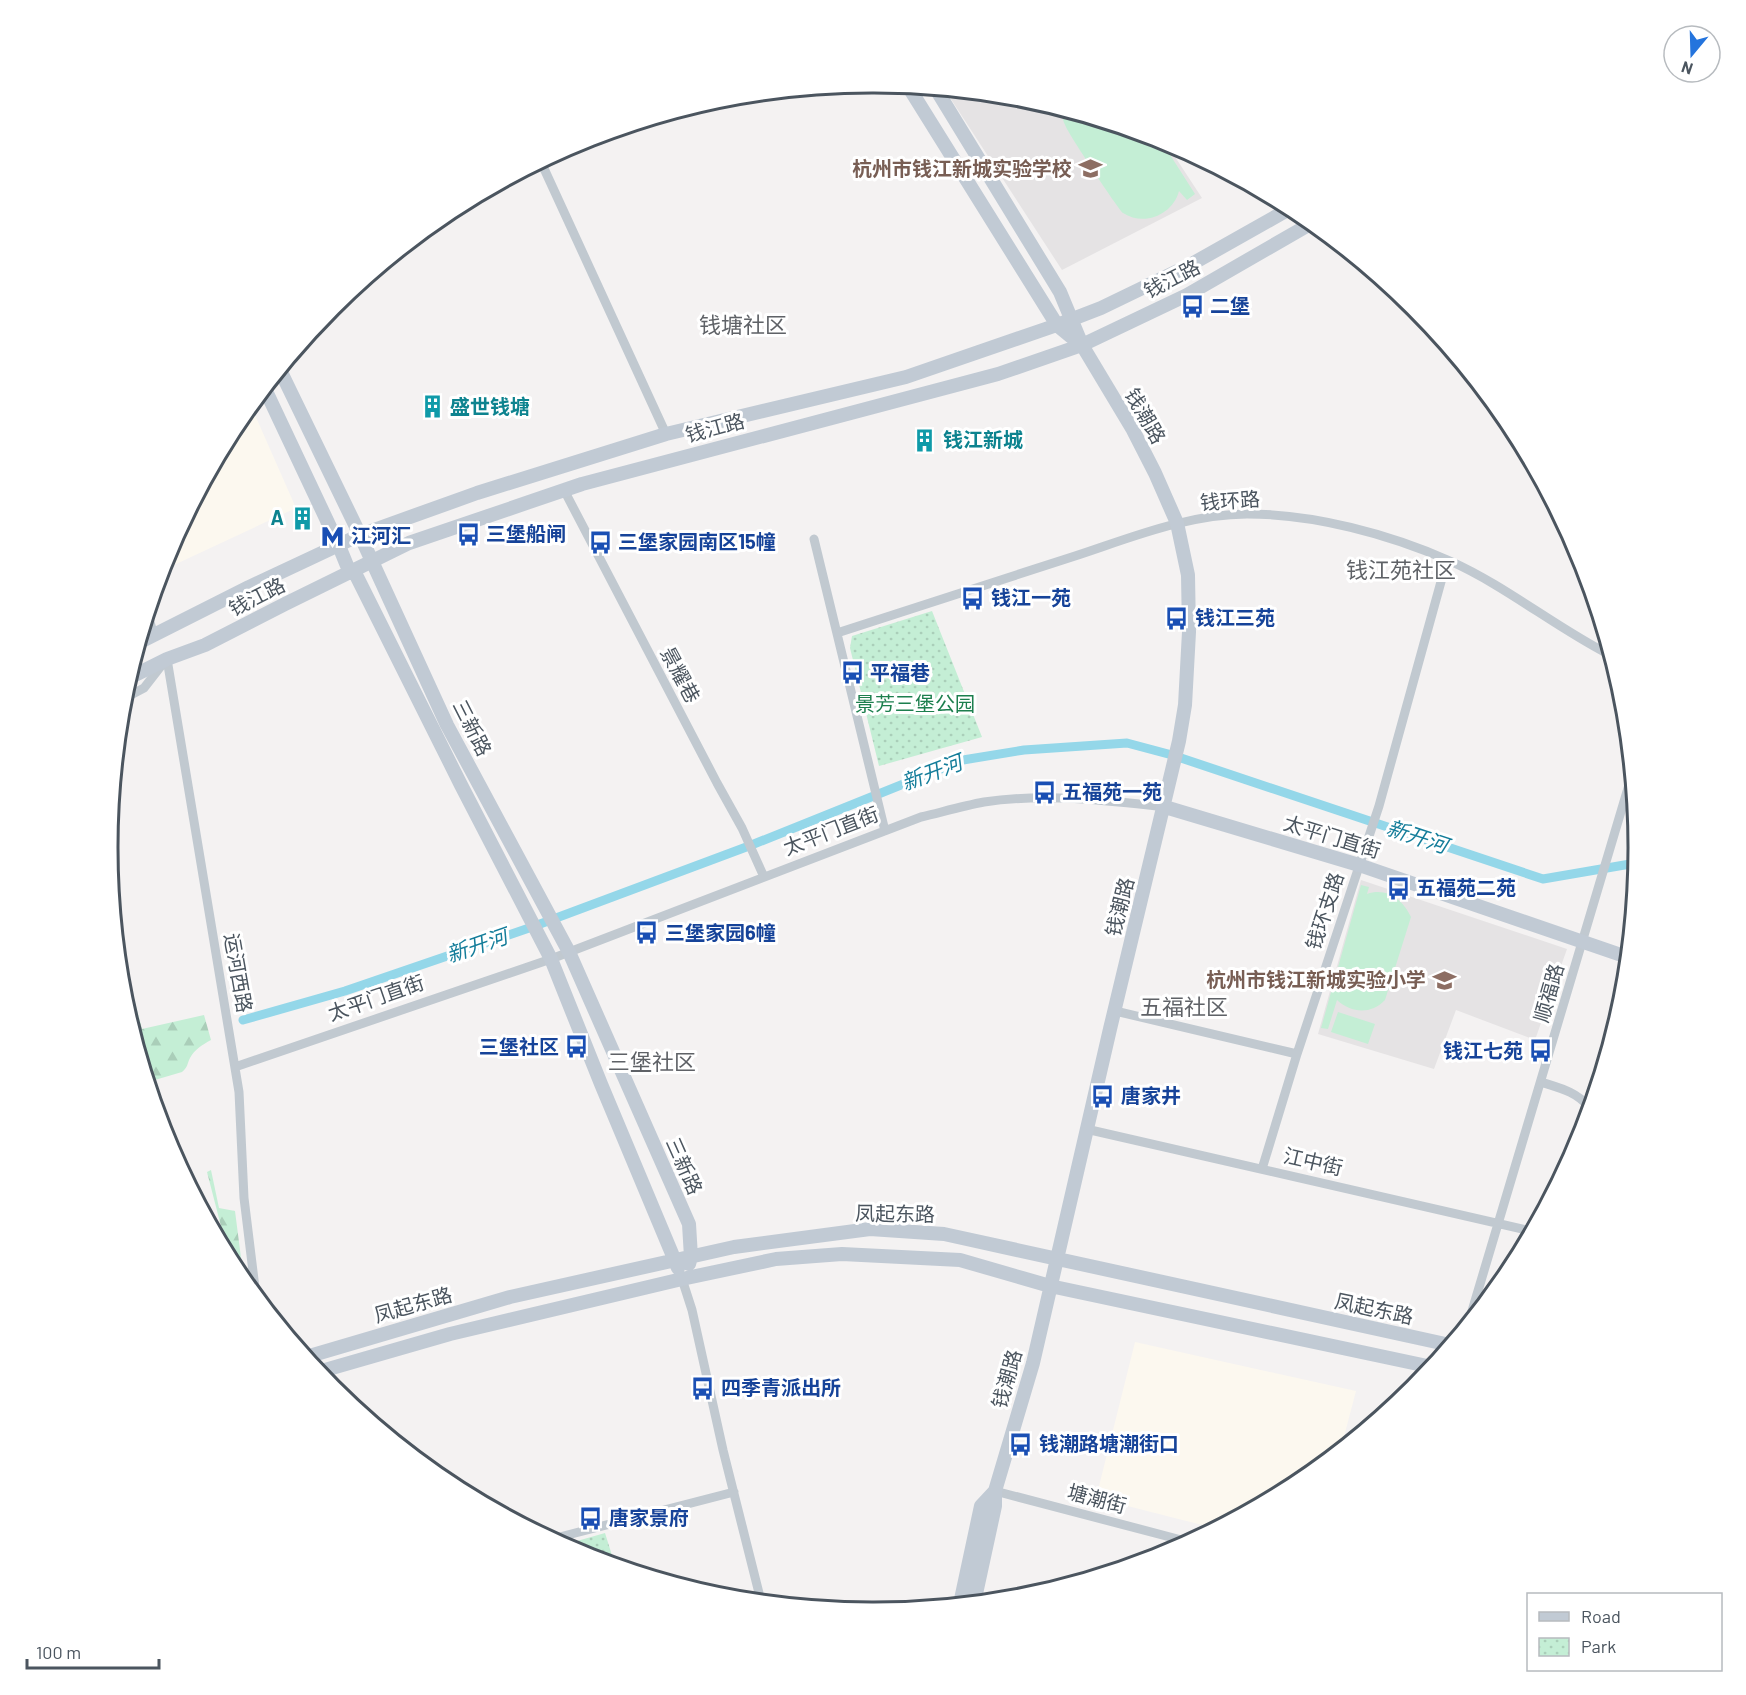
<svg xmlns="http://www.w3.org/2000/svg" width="1746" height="1695" font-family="Barlow,'Noto Sans SC',sans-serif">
  <defs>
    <pattern id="forest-firs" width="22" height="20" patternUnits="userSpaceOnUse" patternTransform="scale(1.5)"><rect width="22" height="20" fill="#c4eed5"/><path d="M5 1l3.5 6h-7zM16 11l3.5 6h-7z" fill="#aaceb9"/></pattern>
    <pattern id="park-dots" width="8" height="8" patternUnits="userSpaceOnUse" patternTransform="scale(1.5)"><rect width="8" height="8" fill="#c4eed5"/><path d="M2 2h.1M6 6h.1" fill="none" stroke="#aaceb9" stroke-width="1.8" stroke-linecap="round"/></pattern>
  </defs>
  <rect width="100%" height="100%" fill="#f4f2f2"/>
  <path fill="#fcf8ef" d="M 251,406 L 296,508 L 161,571 L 166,554 L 237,422 Z
    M 1135,1342 L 1356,1391 L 1341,1448 L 1298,1484 L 1214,1528 L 1096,1498 Z"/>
  <path fill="#e5e3e4" d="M 945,90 L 1023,97 L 1164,140 L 1202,198 L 1062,270 Z
    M 1361,880 L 1567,949 L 1535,1040 L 1456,1010 L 1434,1069 L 1318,1034 Z"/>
  <path fill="url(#forest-firs)" d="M 117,934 L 142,1029 L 204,1015 L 211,1040 C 202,1045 195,1049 190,1058 C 187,1064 188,1067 182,1072 L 148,1082 L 123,996 Z
    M 211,1170 L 219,1208 L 235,1211 L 244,1281 L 237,1272 L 222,1244 L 223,1234 L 207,1172 Z"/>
  <path fill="url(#park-dots)" d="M 932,611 L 982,737 L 879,766 L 850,648 L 852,636 Z
    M 605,1533 L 615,1565 L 580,1554 L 563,1545 Z"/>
  <path fill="#c4eed5" d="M 1061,109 L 1160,139 L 1195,194 L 1187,200 L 1179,191 C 1173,214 1145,227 1123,213 C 1118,209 1070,136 1066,127 C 1063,121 1061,115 1061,109 Z
    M 1361,885 L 1369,887 L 1367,894 C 1387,887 1403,900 1411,917 L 1385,1000 C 1371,1015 1351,1013 1337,1000 L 1328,1029 L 1321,1028 Z
    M 1338,1012 L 1375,1024 L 1368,1044 L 1331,1032 Z"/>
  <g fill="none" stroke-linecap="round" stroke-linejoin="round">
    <path stroke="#94d7e9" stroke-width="9" d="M 243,1020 L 345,991 L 532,927 L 749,846 L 963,760 L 1024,750 L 1127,743 L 1172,755 L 1543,879 L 1636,863"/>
    <path stroke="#c1c9d0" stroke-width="9" d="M 541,162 L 666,434
      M 564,490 L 717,783 L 742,828 L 764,877
      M 814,539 L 885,831
      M 148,615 L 154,636
      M 837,633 C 916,607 996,582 1075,556 C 1130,538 1188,514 1247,514 C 1314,514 1389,534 1450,561 C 1506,586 1555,627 1610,655
      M 167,659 L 239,1092 L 244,1198 L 256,1296
      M 123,699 L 144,688 L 165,661
      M 1115,1011 L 1297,1054
      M 235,1067 L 551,959 L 921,817 C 942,812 963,806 984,802 C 1044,793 1105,800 1165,807
      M 1541,1082 C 1559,1088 1575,1091 1588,1106 L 1584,1127
      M 1086,1129 L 1531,1231
      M 1262,1169 L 1297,1054 L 1379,806 L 1447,560
      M 682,1279 L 692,1310 L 723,1450 L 761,1601
      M 1469,1321 L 1631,778
      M 995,1491 L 1189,1542
      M 552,1539 L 734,1492"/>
    <path stroke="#c1cad4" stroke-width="14" d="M 908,86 L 1057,325 L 1080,344
      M 936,89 L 1060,292 L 1082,345 L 1133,430 L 1155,473 L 1177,523 L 1188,575 L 1189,632 L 1185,705 L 1179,741 L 1110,1029 L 1033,1363 L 995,1491 L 995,1506 L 974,1603
      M 280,370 L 360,535 L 447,725 L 569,952 L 689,1224 L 691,1257 L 689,1264
      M 265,389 L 339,546 L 350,573
      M 354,571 L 461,785 L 551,959 L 601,1084 L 678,1268
      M 140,642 L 249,587 L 360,535 L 477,493 L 666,434 L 906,377 L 1057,325 L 1101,308 L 1190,265 L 1291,208
      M 129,678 L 167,659 L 205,645 L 285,604 L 409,543 L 582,484 L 998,374 L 1082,345 L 1187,295 L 1312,223
      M 1165,807 L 1359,865 L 1627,957
      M 306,1357 L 510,1297 L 734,1247 L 870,1229 L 944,1234 L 1450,1345
      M 318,1372 L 450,1334 L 682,1279 L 776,1259 L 842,1254 L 960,1260 L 1050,1286 L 1432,1367
      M 960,1604 L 981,1506 L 995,1491"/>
  </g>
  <defs>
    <symbol id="school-bare" viewBox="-9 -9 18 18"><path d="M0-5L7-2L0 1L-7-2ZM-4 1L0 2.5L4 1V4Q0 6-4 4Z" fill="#8d6e63" stroke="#fff" stroke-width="2.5" paint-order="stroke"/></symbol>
    <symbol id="bus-bare" viewBox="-9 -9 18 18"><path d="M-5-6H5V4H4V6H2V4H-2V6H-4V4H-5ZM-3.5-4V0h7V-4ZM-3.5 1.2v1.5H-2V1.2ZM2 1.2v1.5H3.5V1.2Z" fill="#1a4fb4" stroke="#fff" stroke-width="2.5" paint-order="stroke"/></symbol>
    <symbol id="building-bare" viewBox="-9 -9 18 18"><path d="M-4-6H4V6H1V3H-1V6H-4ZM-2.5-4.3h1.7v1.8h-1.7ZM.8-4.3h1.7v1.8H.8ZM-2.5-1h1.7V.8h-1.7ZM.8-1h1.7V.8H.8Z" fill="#0f9aa8" stroke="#fff" stroke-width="2.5" paint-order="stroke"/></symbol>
    <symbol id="metro-bare" viewBox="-9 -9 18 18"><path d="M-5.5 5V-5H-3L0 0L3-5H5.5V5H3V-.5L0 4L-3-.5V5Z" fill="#1a4fb4" stroke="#fff" stroke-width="2.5" paint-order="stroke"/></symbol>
  </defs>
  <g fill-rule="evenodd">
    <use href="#school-bare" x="1074" y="152" width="33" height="33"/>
    <use href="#bus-bare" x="1176" y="290" width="33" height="33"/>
    <use href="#building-bare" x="416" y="390" width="33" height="33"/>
    <use href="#building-bare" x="908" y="424" width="33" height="33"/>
    <use href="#building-bare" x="286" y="502" width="33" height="33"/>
    <use href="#bus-bare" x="452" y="518" width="33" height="33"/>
    <use href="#metro-bare" x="316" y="520" width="33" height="33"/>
    <use href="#bus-bare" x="584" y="526" width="33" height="33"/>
    <use href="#bus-bare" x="956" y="582" width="33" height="33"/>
    <use href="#bus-bare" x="1160" y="602" width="33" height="33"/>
    <use href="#bus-bare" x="836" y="656" width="33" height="33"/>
    <use href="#bus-bare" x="1028" y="776" width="33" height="33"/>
    <use href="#bus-bare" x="1382" y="872" width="33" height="33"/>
    <use href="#bus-bare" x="630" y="916" width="33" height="33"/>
    <use href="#school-bare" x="1428" y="964" width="33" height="33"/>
    <use href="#bus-bare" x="560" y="1030" width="33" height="33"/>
    <use href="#bus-bare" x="1524" y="1034" width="33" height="33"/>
    <use href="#bus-bare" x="1086" y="1080" width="33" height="33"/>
    <use href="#bus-bare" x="686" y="1372" width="33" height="33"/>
    <use href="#bus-bare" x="1004" y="1428" width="33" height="33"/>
    <use href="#bus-bare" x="574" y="1502" width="33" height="33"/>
  </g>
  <g text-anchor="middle" stroke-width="6" stroke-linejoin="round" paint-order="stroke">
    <g font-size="20" font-weight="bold" fill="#785e54" stroke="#fff" text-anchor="end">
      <text x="1072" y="176">杭州市钱江新城实验学校</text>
      <text x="1426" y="987">杭州市钱江新城实验小学</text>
    </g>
    <g font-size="20" fill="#4b555f" stroke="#fff">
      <text transform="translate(1172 279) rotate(-27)" y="7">钱江路</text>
      <text transform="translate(1145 416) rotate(60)" y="7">钱潮路</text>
      <text transform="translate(715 428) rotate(-15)" y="7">钱江路</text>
      <text transform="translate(1230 501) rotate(-4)" y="7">钱环路</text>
      <text transform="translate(257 597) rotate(-27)" y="7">钱江路</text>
      <text transform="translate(680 675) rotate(62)" y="7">景耀巷</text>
      <text transform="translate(472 728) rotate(63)" y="7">三新路</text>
      <text transform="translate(831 831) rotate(-21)" y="7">太平门直街</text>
      <text transform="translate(1332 837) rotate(17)" y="7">太平门直街</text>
      <text transform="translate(1120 907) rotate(-76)" y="7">钱潮路</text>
      <text transform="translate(1325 911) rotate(-72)" y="7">钱环支路</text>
      <text transform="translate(238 973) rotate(80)" y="7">运河西路</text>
      <text transform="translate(1549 993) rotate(-74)" y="7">顺福路</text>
      <text transform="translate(376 998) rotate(-19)" y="7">太平门直街</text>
      <text transform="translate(1313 1162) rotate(13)" y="7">江中街</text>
      <text transform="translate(684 1166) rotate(66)" y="7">三新路</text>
      <text transform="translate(895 1214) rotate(1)" y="7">凤起东路</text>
      <text transform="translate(413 1305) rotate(-16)" y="7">凤起东路</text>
      <text transform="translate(1374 1309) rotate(12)" y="7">凤起东路</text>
      <text transform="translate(1007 1379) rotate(-74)" y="7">钱潮路</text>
      <text transform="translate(1097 1499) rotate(15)" y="7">塘潮街</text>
    </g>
    <g font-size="20" font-weight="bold" fill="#164399" stroke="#fff" text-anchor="start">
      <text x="1210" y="313">二堡</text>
      <text x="486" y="541">三堡船闸</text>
      <text x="351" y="543">江河汇</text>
      <text x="618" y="549">三堡家园南区15幢</text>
      <text x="991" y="605">钱江一苑</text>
      <text x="1195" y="625">钱江三苑</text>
      <text x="870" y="680">平福巷</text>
      <text x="1062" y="799">五福苑一苑</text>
      <text x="1416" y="895">五福苑二苑</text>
      <text x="665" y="940">三堡家园6幢</text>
      <text x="559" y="1054" text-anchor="end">三堡社区</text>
      <text x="1523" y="1058" text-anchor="end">钱江七苑</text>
      <text x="1121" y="1103">唐家井</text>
      <text x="721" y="1395">四季青派出所</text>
      <text x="1039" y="1451">钱潮路塘潮街口</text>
      <text x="609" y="1525">唐家景府</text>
    </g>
    <g font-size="20" font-weight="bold" fill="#0d838f" stroke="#fff" text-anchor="start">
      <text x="450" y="414">盛世钱塘</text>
      <text x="943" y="447">钱江新城</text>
      <text x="284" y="525" text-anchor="end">A</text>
    </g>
    <g font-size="20" fill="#1d7f4e" stroke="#fff">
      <text x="915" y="711">景芳三堡公园</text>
    </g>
    <g font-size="21" font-style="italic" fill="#147d9a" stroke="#fff">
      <text transform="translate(932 773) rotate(-21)" y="7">新开河</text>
      <text transform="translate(1417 837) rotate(18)" y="7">新开河</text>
      <text transform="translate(477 946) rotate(-19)" y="7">新开河</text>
    </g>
    <g font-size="22" fill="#5f6267" stroke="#fff">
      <text x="743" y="333">钱塘社区</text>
      <text x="1401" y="578">钱江苑社区</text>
      <text x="1184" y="1015">五福社区</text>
      <text x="652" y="1070">三堡社区</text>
    </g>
  </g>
  <path d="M0 0H1746V1695H0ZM872 93H874A754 754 0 0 1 1628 847V848A754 754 0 0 1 874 1602H872A754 754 0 0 1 118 848V847A754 754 0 0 1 872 93Z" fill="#fff" fill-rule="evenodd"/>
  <path fill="none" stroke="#4b555f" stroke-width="3" d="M872 93H874A754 754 0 0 1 1628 847V848A754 754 0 0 1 874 1602H872A754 754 0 0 1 118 848V847A754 754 0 0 1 872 93Z"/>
  <rect x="1527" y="1593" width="195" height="78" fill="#ffffff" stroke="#b7bbbf" stroke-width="1.5"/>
  <rect x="1539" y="1612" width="30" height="9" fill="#c1cad4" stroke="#b7bbbf" stroke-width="1.5"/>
  <text x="1581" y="1623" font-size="18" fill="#4b555f">Road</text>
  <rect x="1539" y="1638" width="30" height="18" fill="url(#park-dots)" stroke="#b7bbbf" stroke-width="1.5"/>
  <text x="1581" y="1653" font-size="18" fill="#4b555f">Park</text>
  <g transform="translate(1692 54) rotate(199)"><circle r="28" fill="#ffffff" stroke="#b7bbbf" stroke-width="1.5"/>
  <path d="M0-4.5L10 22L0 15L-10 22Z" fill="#2474dd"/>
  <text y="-9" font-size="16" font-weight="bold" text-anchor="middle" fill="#4b555f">N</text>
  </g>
  <path d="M27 1659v9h132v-9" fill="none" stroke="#4b555f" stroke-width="3"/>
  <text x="36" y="1659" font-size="18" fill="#4b555f" stroke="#ffffff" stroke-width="4.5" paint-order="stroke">100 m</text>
</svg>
